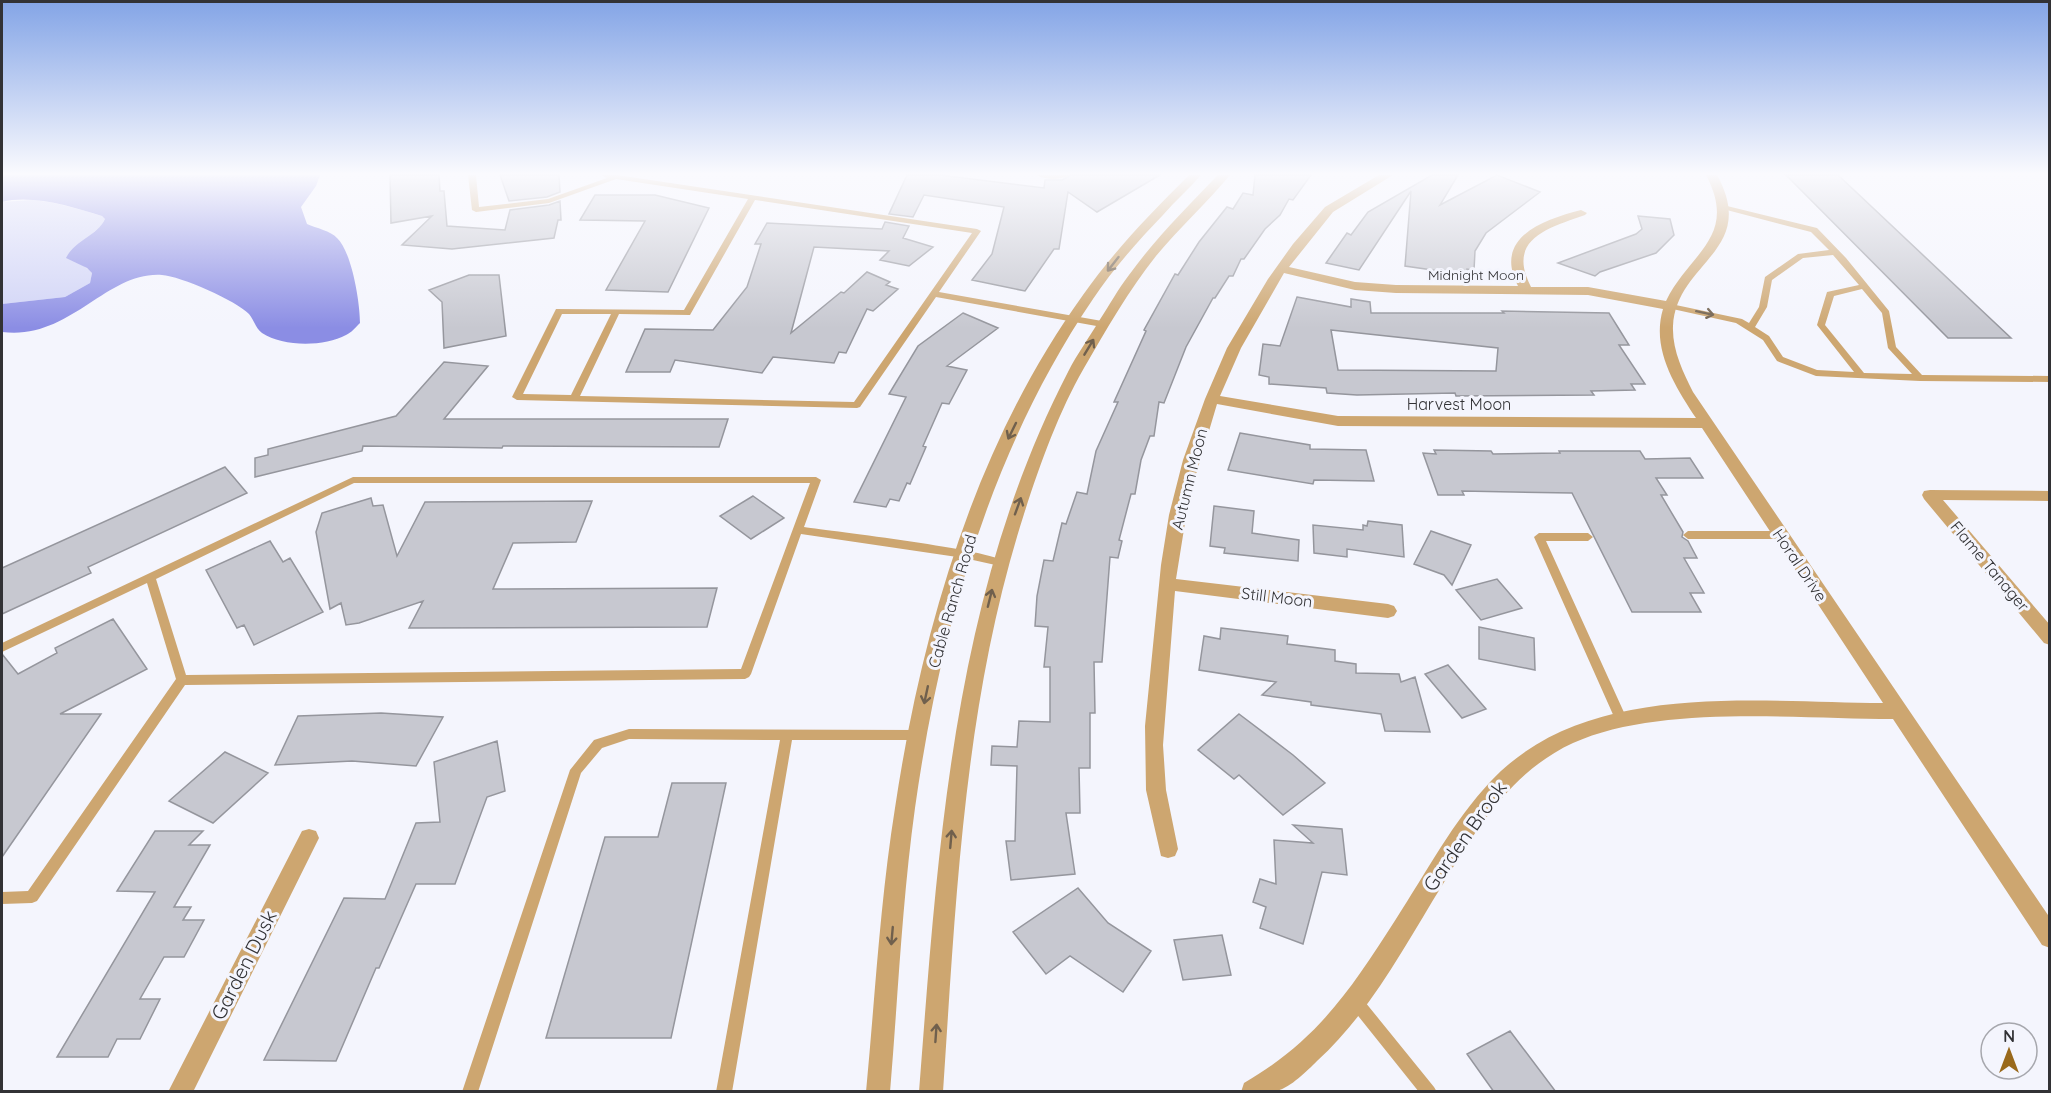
<svg xmlns="http://www.w3.org/2000/svg" width="2051" height="1093" font-family="Quicksand,sans-serif">
  <rect width="100%" height="100%" fill="#f4f5fd"/>
  <path fill="#d0d3f6" d="M 32,200 C 56,202 79,209 102,216 L 105,219 L 101,226 L 68,254 C 75,263 85,265 92,273 L 90,283 L 65,297 L 2,304 L 2,202 Z"/>
  <path fill="#8b8de4" d="M 2,175 L 320,175 L 316,186 L 301,207 L 307,224 C 316,228 331,231 337,238 C 352,252 360,303 360,323 C 356,327 351,333 346,335 C 324,347 283,347 262,333 C 256,329 254,320 249,314 C 237,301 180,276 162,275 C 106,271 70,341 2,332 L 2,304 L 65,297 L 90,283 L 92,273 L 87,268 L 66,258 C 74,241 97,236 105,219 L 102,216 C 73,207 32,194 2,202 Z"/>
  <path fill="#c7c8d0" stroke="#95969d" stroke-width="1.5" fill-rule="evenodd" d="M 390,175 L 439,175 L 440,191 L 444,191 L 447,226 L 505,230 L 510,210 L 549,205 L 560,201 L 561,220 L 558,220 L 554,238 L 452,249 L 402,245 L 432,216 L 391,223 Z
    M 500,175 L 559,175 L 560,192 L 547,197 L 509,201 Z
    M 907,175 L 940,175 L 1044,188 L 1045,180 L 1062,180 L 1071,175 L 1160,175 L 1097,212 L 1068,192 L 1059,249 L 1054,249 L 1025,291 L 972,280 L 992,254 L 1004,207 L 924,195 L 913,217 L 889,214 Z
    M 1255,175 L 1311,175 L 1293,200 L 1289,199 L 1280,215 L 1265,229 L 1244,259 L 1241,259 L 1233,276 L 1229,276 L 1215,298 L 1213,298 L 1186,347 L 1164,403 L 1159,402 L 1154,436 L 1150,436 L 1141,460 L 1135,494 L 1131,494 L 1119,540 L 1122,541 L 1118,558 L 1110,557 L 1102,662 L 1094,662 L 1095,713 L 1090,713 L 1090,768 L 1079,768 L 1080,813 L 1066,813 L 1075,874 L 1011,880 L 1006,841 L 1015,841 L 1017,766 L 991,765 L 992,746 L 1017,747 L 1019,721 L 1050,722 L 1050,667 L 1044,667 L 1048,627 L 1035,626 L 1037,596 L 1044,560 L 1053,561 L 1062,523 L 1066,524 L 1077,492 L 1087,494 L 1096,451 L 1118,402 L 1114,402 L 1146,331 L 1144,330 L 1175,274 L 1178,275 L 1199,242 L 1227,207 L 1233,209 L 1243,193 L 1253,195 Z
    M 1432,175 L 1458,175 L 1440,205 L 1497,175 L 1540,192 L 1486,233 L 1475,251 L 1474,270 L 1467,269 L 1467,275 L 1405,266 L 1411,191 L 1359,270 L 1326,263 L 1347,233 L 1351,235 L 1368,212 Z
    M 1786,175 L 1838,175 L 2011,338 L 1948,338 Z
    M 595,195 L 655,195 L 709,208 L 668,292 L 606,290 L 645,221 L 580,220 Z
    M 1638,216 L 1670,219 L 1674,235 L 1656,253 L 1600,272 L 1595,276 L 1558,263 L 1636,234 L 1642,229 Z
    M 885,222 L 909,226 L 903,238 L 933,247 L 909,266 L 880,260 L 889,251 L 814,247 L 791,333 L 841,292 L 844,293 L 867,272 L 890,282 L 886,285 L 898,289 L 873,311 L 867,309 L 846,353 L 839,352 L 834,363 L 773,357 L 762,373 L 675,360 L 670,372 L 626,372 L 645,329 L 713,330 L 747,287 L 761,244 L 755,244 L 767,223 L 882,229 Z
    M 469,275 L 499,275 L 506,336 L 444,348 L 442,302 L 429,290 Z
    M 1297,297 L 1351,307 L 1351,299 L 1370,302 L 1371,313 L 1504,313 L 1502,311 L 1609,313 L 1629,345 L 1619,345 L 1645,384 L 1631,384 L 1635,390 L 1591,391 L 1594,395 L 1456,396 L 1455,393 L 1357,395 L 1327,393 L 1326,388 L 1269,384 L 1269,377 L 1259,375 L 1263,344 L 1280,346 ZM 1331,330 L 1498,348 L 1496,371 L 1338,370 Z
    M 963,313 L 998,328 L 947,366 L 967,370 L 949,404 L 942,403 L 923,446 L 926,447 L 910,484 L 907,483 L 899,501 L 890,499 L 886,507 L 854,502 L 906,397 L 889,394 L 918,346 Z
    M 444,362 L 488,366 L 444,419 L 728,419 L 719,447 L 503,446 L 502,448 L 363,446 L 362,451 L 255,477 L 255,458 L 268,455 L 268,449 L 396,416 Z
    M 1240,433 L 1310,445 L 1310,449 L 1366,450 L 1374,481 L 1314,480 L 1313,484 L 1228,470 Z
    M 1434,450 L 1491,451 L 1493,454 L 1560,453 L 1559,451 L 1640,451 L 1645,459 L 1690,458 L 1703,478 L 1656,478 L 1667,495 L 1661,495 L 1683,532 L 1682,537 L 1688,541 L 1697,558 L 1684,558 L 1704,593 L 1690,593 L 1701,612 L 1632,612 L 1572,493 L 1462,491 L 1464,495 L 1438,495 L 1423,453 L 1436,454 Z
    M 225,467 L 247,493 L 88,567 L 91,573 L 2,614 L 2,568 Z
    M 753,496 L 784,518 L 751,539 L 720,516 Z
    M 371,498 L 373,506 L 383,505 L 397,556 L 425,502 L 592,501 L 576,542 L 513,543 L 493,589 L 717,588 L 707,627 L 409,628 L 423,601 L 359,623 L 346,625 L 341,603 L 330,609 L 316,532 L 322,513 Z
    M 1214,506 L 1254,511 L 1252,533 L 1299,540 L 1298,561 L 1224,553 L 1225,548 L 1210,546 Z
    M 1368,521 L 1402,525 L 1404,557 L 1347,549 L 1347,557 L 1314,553 L 1313,525 L 1363,530 L 1363,525 L 1367,526 Z
    M 1431,531 L 1471,545 L 1452,585 L 1444,575 L 1414,564 Z
    M 270,541 L 283,562 L 290,558 L 323,612 L 254,645 L 244,625 L 237,628 L 206,570 Z
    M 1497,579 L 1522,608 L 1481,620 L 1456,590 Z
    M 113,619 L 147,669 L 60,714 L 101,714 L 2,857 L 2,654 L 18,674 L 57,653 L 55,648 Z
    M 1479,627 L 1534,638 L 1535,670 L 1479,659 Z
    M 1221,628 L 1288,636 L 1287,644 L 1335,650 L 1335,661 L 1356,664 L 1356,673 L 1399,674 L 1401,682 L 1415,677 L 1430,732 L 1385,731 L 1381,714 L 1311,705 L 1311,702 L 1262,695 L 1276,682 L 1199,670 L 1204,636 L 1220,639 Z
    M 1448,665 L 1486,709 L 1462,718 L 1425,674 Z
    M 381,713 L 443,717 L 416,766 L 352,761 L 275,765 L 298,716 Z
    M 1239,714 L 1293,755 L 1325,783 L 1283,815 L 1239,775 L 1234,779 L 1198,750 Z
    M 497,741 L 505,791 L 487,797 L 455,884 L 416,884 L 379,968 L 376,968 L 336,1061 L 264,1060 L 344,898 L 385,899 L 416,823 L 440,822 L 434,762 Z
    M 225,752 L 268,773 L 213,823 L 169,801 Z
    M 672,783 L 726,783 L 671,1038 L 546,1038 L 605,837 L 658,837 Z
    M 1293,825 L 1342,829 L 1347,875 L 1322,872 L 1303,944 L 1260,928 L 1266,907 L 1253,902 L 1260,879 L 1276,884 L 1274,840 L 1313,843 Z
    M 155,831 L 203,831 L 189,845 L 210,845 L 174,907 L 191,907 L 183,920 L 204,920 L 184,957 L 164,957 L 140,999 L 160,999 L 140,1039 L 117,1039 L 108,1057 L 57,1057 L 155,892 L 117,891 Z
    M 1078,888 L 1108,923 L 1151,951 L 1123,992 L 1070,956 L 1046,974 L 1013,932 Z
    M 1222,935 L 1231,975 L 1183,980 L 1174,940 Z
    M 1510,1031 L 1556,1092 L 1494,1092 L 1467,1054 Z"/>
  <g fill="none" stroke-linecap="round" stroke-linejoin="round">
    <path fill="#cda670" fill-rule="evenodd" d="M 468,175 L 476,175 L 479,207 L 548,199 L 607,178 L 601,175 L 617,175 L 977,229 L 981,231 L 939,292 L 1102,321 L 1106,324 L 1102,327 L 936,297 L 860,407 L 857,408 L 517,400 L 512,397 L 556,309 L 684,310 L 748,199 L 616,179 L 549,203 L 476,212 L 472,210 ZM 755,200 L 972,233 L 854,402 L 580,396 L 619,314 L 690,315 ZM 562,314 L 611,314 L 571,395 L 523,394 Z
      M 1723,205 L 1817,228 L 1846,258 L 1889,311 L 1896,347 L 1922,375 L 2050,376 L 2050,382 L 1920,381 L 1816,376 L 1777,361 L 1763,340 L 1736,323 L 1668,308 L 1668,304 L 1671,304 L 1742,319 L 1749,323 L 1759,307 L 1765,277 L 1798,254 L 1829,250 L 1811,232 L 1723,209 ZM 1833,255 L 1859,285 L 1827,292 L 1817,325 L 1854,372 L 1817,370 L 1783,357 L 1769,336 L 1755,327 L 1767,307 L 1772,280 L 1803,258 ZM 1862,289 L 1882,313 L 1888,348 L 1912,374 L 1864,373 L 1825,325 L 1834,296 Z
      M 353,477 L 816,477 L 821,480 L 804,527 C 832,531 994,550 1005,562 L 1000,566 L 964,558 L 801,534 L 751,674 L 749,677 L 745,679 L 185,685 L 37,901 L 32,903 L 2,904 L 2,892 L 28,891 L 176,679 L 147,583 L 2,652 L 2,643 ZM 354,483 L 810,483 L 741,669 L 186,675 L 156,579 Z
      M 1688,531 L 1780,531 L 1785,535 L 1780,539 L 1688,539 L 1683,535 Z
      M 1539,533 L 1588,533 L 1593,537 L 1588,541 L 1546,541 L 1627,719 L 1625,722 L 1621,724 L 1617,722 L 1615,719 L 1534,537 Z
      M 629,729 L 917,730 L 921,731 L 923,735 L 921,739 L 917,740 L 792,740 L 732,1092 L 716,1092 L 780,740 L 629,739 L 602,748 L 581,773 L 478,1092 L 462,1092 L 570,770 L 594,740 Z
      M 1356,995 L 1361,997 L 1434,1087 L 1437,1092 L 1419,1092 L 1351,1007 L 1349,1002 L 1351,997 Z"/>
    <path fill="#cda670" fill-rule="evenodd" d="M 1037,175 L 1069,175 C 1062,180 1044,180 1037,175 Z
      M 1379,175 L 1393,175 L 1333,212 L 1289,267 L 1355,282 L 1396,285 L 1518,286 C 1493,238 1542,220 1581,210 L 1587,213 L 1585,215 C 1548,228 1506,239 1531,287 L 1588,287 L 1666,301 C 1689,253 1739,237 1706,175 L 1717,175 C 1759,251 1676,262 1673,326 C 1672,350 1683,372 1693,392 L 2050,918 L 2050,948 L 2042,945 L 1893,719 C 1799,719 1659,704 1573,743 C 1512,771 1477,828 1443,884 C 1405,945 1371,1012 1317,1061 C 1307,1071 1291,1087 1277,1091 C 1267,1093 1252,1092 1241,1092 L 1244,1083 C 1318,1040 1351,989 1396,919 C 1426,873 1453,821 1491,781 C 1587,679 1756,703 1883,703 L 1702,428 L 1338,426 L 1217,404 L 1189,498 L 1176,579 L 1388,604 L 1394,606 L 1397,611 L 1394,616 L 1388,618 L 1175,591 L 1163,745 L 1166,790 L 1178,849 L 1175,856 L 1168,858 L 1161,856 L 1146,790 L 1145,726 L 1161,565 L 1169,515 L 1183,460 L 1205,399 L 1227,348 L 1268,279 L 1293,244 L 1325,207 ZM 1284,273 L 1355,290 L 1396,293 L 1588,295 L 1663,309 C 1651,349 1675,386 1696,418 L 1338,416 L 1220,396 L 1241,348 Z
      M 1930,490 L 2050,491 L 2050,501 L 1943,500 L 2050,625 L 2050,645 L 2044,643 L 1924,499 L 1922,495 L 1924,491 Z
      M 309,829 L 316,831 L 319,838 L 193,1092 L 168,1092 L 302,831 Z"/>
    <path fill="#cda670" fill-rule="evenodd" d="M 1189,175 L 1201,175 C 1189,189 1175,201 1163,215 C 1138,241 1113,269 1093,299 C 991,449 940,630 915,808 C 902,902 898,997 890,1092 L 866,1092 C 875,997 880,902 895,808 C 922,628 976,443 1083,295 C 1114,251 1151,213 1189,175 Z
      M 1218,175 L 1230,175 C 1207,203 1179,228 1156,256 C 1129,290 1106,330 1084,368 C 1059,411 1039,467 1024,514 C 964,701 956,898 943,1092 L 919,1092 C 938,846 953,594 1068,372 C 1077,354 1089,338 1099,321 C 1109,306 1118,289 1129,275 C 1155,239 1187,207 1218,175 Z"/>
  </g>
  <defs><path id="oneway-shaft" d="M-6 0H5M1.5-3L5.5 0L1.5 3" fill="none" stroke-width="1.6" stroke-linecap="round" stroke-linejoin="round" transform="scale(1.5)"/></defs>
  <g stroke="#70604d">
    <use href="#oneway-shaft" transform="translate(1113 264) rotate(128)"/>
    <use href="#oneway-shaft" transform="translate(1705 313) rotate(12)"/>
    <use href="#oneway-shaft" transform="translate(1089 347) rotate(-59)"/>
    <use href="#oneway-shaft" transform="translate(1012 431) rotate(116)"/>
    <use href="#oneway-shaft" transform="translate(1018 506) rotate(-70)"/>
    <use href="#oneway-shaft" transform="translate(990 598) rotate(-76)"/>
    <use href="#oneway-shaft" transform="translate(926 695) rotate(102)"/>
    <use href="#oneway-shaft" transform="translate(951 839) rotate(-85)"/>
    <use href="#oneway-shaft" transform="translate(892 936) rotate(95)"/>
    <use href="#oneway-shaft" transform="translate(936 1033) rotate(-86)"/>
  </g>
  <linearGradient id="sky" x2="0" y2="1"><stop stop-color="#83a4e6"/><stop offset="0.53" stop-color="#fafafe"/><stop offset="1" stop-color="#fafafe" stop-opacity="0"/></linearGradient>
  <rect width="2051" height="328" fill="url(#sky)"/>
  <g text-anchor="middle" stroke-width="6" stroke-linejoin="round" paint-order="stroke">
    <g font-size="14" fill="#323235" stroke="#f4f5fd">
      <text x="1476" y="280">Midnight Moon</text>
    </g>
    <g font-size="16" fill="#323235" stroke="#f4f5fd">
      <text x="1459" y="410">Harvest Moon</text>
      <text transform="translate(1189 479) rotate(-76)" y="6">Autumn Moon</text>
      <text transform="translate(1800 565) rotate(56)" y="6">Horal Drive</text>
      <text transform="translate(1990 566) rotate(50)" y="6">Flame Tanager</text>
      <text transform="translate(1277 597) rotate(7)" y="6">Still Moon</text>
      <text transform="translate(952 601) rotate(-74)" y="6">Cable Ranch Road</text>
    </g>
    <g font-size="20" fill="#323235" stroke="#f4f5fd">
      <text transform="translate(1465 836) rotate(-55)" y="7">Garden Brook</text>
      <text transform="translate(244 965) rotate(-63)" y="7">Garden Dusk</text>
    </g>
  </g>
  <rect width="2051" height="1093" fill="none" stroke="#323235" stroke-width="6"/>
  <g transform="translate(2009 1051)"><circle r="28" fill="#f4f5fd" stroke="#a6a7ad" stroke-width="1.5"/>
  <path d="M0-4.5L10 22L0 15L-10 22Z" fill="#99691b"/>
  <text y="-9" font-size="16" font-weight="bold" text-anchor="middle" fill="#323235">N</text>
  </g>
</svg>
